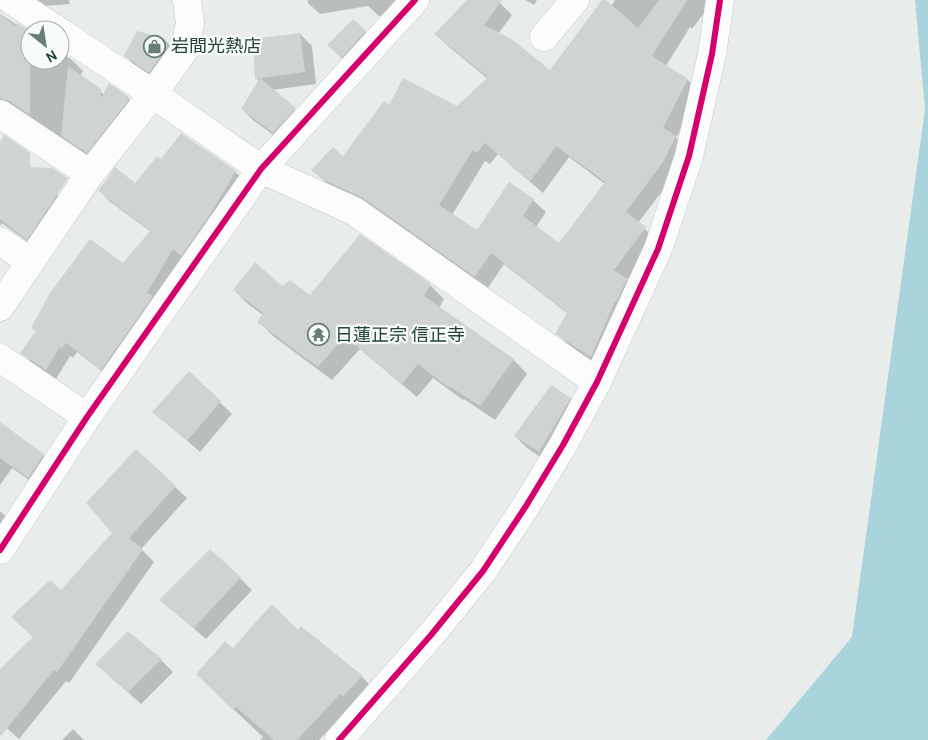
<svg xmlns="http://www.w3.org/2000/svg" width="928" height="740" font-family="Cabin,'Noto Sans JP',sans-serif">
  <rect width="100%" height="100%" fill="#e8edeb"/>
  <path fill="#a9d4db" d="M 915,0 L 928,0 L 928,740 L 766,740 L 852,637 L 925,109 Z"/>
  <path fill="#0003" fill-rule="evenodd" d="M 35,0 L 69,0 L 70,4 L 44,6 Z
    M 308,0 L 416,0 L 403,14 L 379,16 L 368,6 L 320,14 L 308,3 Z
    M 468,0 L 496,0 L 500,3 L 512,15 L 498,34 L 550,72 L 603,0 L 611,6 L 615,0 L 714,0 L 692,29 L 690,27 L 666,66 L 688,80 L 700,92 L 676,138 L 687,149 L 675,174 L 638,223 L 657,240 L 627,280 L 638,292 L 603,368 L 571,347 L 558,334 L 568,314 L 504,264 L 488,288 L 376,210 L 335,191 L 313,170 L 343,158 L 389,107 L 457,107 L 488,79 L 448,46 L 436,34 ZM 498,154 L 543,193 L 569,157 L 605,184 L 559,245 L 536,227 L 546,212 L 533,200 L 509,184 L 478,232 L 452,215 L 485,161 L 490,164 Z
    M 525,0 L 537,0 L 534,5 Z
    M 0,14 L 30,33 L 30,60 L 60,60 L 60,52 L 72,60 L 83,71 L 80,76 L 105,95 L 128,98 L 139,109 L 98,163 L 0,101 Z
    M 137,32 L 164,39 L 176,51 L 162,84 L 137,68 L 125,55 Z
    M 365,32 L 377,44 L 354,70 L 329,45 Z
    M 300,34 L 312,46 L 316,84 L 272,90 L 307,121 L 286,144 L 254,121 L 242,109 L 259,81 L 256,78 Z
    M 0,155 L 57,195 L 68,207 L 39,250 L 2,223 L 0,226 Z
    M 161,161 L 235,172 L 246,182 L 112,379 L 77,352 L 73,358 L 70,356 L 56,379 L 32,363 L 22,352 L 37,332 L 33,328 L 123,265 L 151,232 L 109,201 L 99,190 L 135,185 Z
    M 430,285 L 444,299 L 439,308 L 513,359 L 527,374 L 495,420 L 464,399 L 463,400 L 433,378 L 417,397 L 360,349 L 332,380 L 273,336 L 259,322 L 263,315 L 248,304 L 234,290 L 282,288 L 310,296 Z
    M 189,373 L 232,414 L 200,452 L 154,412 Z
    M 570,399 L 582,411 L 551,464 L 527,448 L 515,436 Z
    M 0,423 L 43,455 L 54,466 L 39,487 L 12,468 L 0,485 Z
    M 175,487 L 187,498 L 141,549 L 154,562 L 69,683 L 66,681 L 19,739 L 0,722 L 0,671 L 34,637 L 61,592 Z
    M 0,511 L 15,525 L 0,548 Z
    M 240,578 L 252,590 L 206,639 L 161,600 Z
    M 298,632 L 362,677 L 373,688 L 352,705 L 319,740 L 260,740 L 263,737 L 209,686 L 233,650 Z
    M 161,660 L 173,672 L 141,704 L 96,664 Z
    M 73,729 L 84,740 L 62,740 Z"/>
  <path fill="#cfd4d2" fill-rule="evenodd" d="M 467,0 L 502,0 L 484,25 L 513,40 L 550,70 L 602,0 L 606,0 L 638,28 L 659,0 L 687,0 L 652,56 L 688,79 L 663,128 L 676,136 L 663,162 L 626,212 L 646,227 L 614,270 L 627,279 L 616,302 L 615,301 L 591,357 L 555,334 L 567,313 L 491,253 L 475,277 L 363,198 L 322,179 L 311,170 L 333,147 L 343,156 L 384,101 L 389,105 L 403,78 L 457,106 L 488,77 L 434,34 ZM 485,143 L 530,182 L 556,146 L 605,182 L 559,243 L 523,216 L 534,199 L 509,182 L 477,230 L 439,205 L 473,150 L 477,153 Z
    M 0,14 L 15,26 L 17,23 L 30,31 L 30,115 L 9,101 L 0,98 Z
    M 353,19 L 366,31 L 341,58 L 327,45 Z
    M 137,31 L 164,38 L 159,58 L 149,73 L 124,56 Z
    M 300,33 L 305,72 L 255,79 L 253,39 Z
    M 68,66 L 101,89 L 101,98 L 109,83 L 129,97 L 127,99 L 129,100 L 87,153 L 61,136 Z
    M 260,78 L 296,108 L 273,133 L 241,109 Z
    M 181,133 L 236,171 L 211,213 L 181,256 L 173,249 L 147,293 L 153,296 L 101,370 L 66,343 L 62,349 L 60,347 L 46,370 L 20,353 L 36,331 L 31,328 L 50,293 L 90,239 L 123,263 L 150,231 L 98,191 L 115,167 L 135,183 L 157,156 L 161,159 Z
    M 4,135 L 30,153 L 30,167 L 52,168 L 68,178 L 27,240 L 0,219 L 0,142 Z
    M 360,234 L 431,284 L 424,296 L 514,359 L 480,406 L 449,386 L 448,387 L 418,364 L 402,384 L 345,336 L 318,367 L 257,322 L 263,313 L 233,290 L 255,262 L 282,286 L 290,280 L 310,295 Z
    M 189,371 L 221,401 L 187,441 L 152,412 Z
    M 551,385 L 571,398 L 539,452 L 514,436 Z
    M 0,422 L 44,454 L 28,478 L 0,458 Z
    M 136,449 L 176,486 L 129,538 L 143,549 L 57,672 L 54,670 L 0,737 L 0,669 L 33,637 L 11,617 L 50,580 L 61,590 L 112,533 L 86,503 Z
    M 210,549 L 241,577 L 194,628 L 159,600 Z
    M 272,604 L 298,630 L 301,626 L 363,676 L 343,696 L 340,694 L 297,740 L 274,740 L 236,707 L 233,710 L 196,674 L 225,641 L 233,648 Z
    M 128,631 L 162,659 L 128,692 L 95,664 Z"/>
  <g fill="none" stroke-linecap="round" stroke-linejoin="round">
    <defs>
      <path id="street" d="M 11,0 L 57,30
        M 60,32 L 153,94 L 261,169 L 354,211 L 597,382
        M 544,37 L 575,0
        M 0,114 L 90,174
        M 0,241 L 30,262
        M 0,307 L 90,174 L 153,94 L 185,49 L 190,23 L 187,0
        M 0,358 L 87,417
        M 0,550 L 87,417 L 261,169 L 415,0
        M 339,740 L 431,635 L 483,571 L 526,506 L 563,445 L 597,382 L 658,249 L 689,156 L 712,54 L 720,0"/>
    </defs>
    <use href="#street" stroke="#c5cac8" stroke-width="29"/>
    <use href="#street" stroke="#fcfcfc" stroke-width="28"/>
    <defs>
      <path id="cycleway" d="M 0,550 L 87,417 L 261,169 L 415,0
        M 339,740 L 431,635 L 483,571 L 526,506 L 563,445 L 597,382 L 658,249 L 689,156 L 712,54 L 720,0"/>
    </defs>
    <use href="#cycleway" stroke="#f7fbf9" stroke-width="9"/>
    <use href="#cycleway" stroke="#d6006c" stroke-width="6"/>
  </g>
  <defs>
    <symbol id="shop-ring" viewBox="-11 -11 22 22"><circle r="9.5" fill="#f7fbf9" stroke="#697e78" stroke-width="1.5"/><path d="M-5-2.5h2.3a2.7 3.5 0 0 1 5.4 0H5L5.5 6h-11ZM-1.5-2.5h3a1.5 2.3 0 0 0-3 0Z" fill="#697e78"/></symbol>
    <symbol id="temple-ring" viewBox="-11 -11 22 22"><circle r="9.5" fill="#f7fbf9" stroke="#697e78" stroke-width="1.5"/><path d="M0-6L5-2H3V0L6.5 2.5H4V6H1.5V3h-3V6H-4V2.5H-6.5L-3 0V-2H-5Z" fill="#697e78"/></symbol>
  </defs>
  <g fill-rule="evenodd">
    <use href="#shop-ring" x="142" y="34" width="25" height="25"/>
    <use href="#temple-ring" x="306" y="322" width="25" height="25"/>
  </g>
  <g text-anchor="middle" stroke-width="4.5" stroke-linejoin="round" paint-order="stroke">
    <g font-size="18" fill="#24423a" stroke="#f7fbf9" text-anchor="start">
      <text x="171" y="52">岩間光熱店</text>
      <text x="335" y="341">日蓮正宗 信正寺</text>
    </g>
  </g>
  <g transform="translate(45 45) rotate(150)"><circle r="24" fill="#f7fbf9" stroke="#a3b1ad"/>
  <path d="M0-4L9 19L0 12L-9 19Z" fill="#697e78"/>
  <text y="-8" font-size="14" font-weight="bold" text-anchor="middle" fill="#24423a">N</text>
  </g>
</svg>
